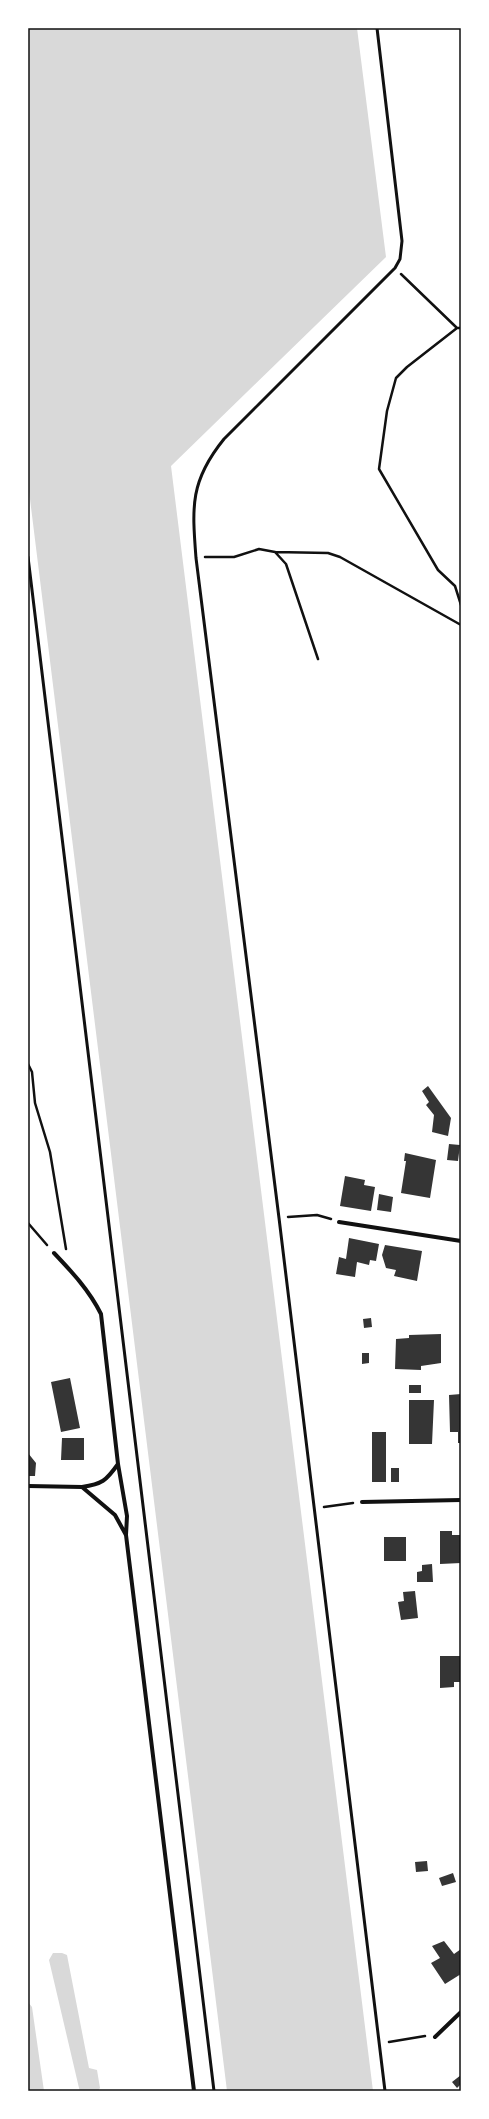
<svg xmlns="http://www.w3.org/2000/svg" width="489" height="2119" font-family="'Fira Sans',sans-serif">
  <rect width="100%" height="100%" fill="#fff"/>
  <path fill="#d9d9d9" d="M 28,28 L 357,28 L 386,257 L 171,466 L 373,2091 L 227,2091 L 28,483 Z
    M 53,1953 L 62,1953 L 67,1955 L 89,2068 L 97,2070 L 100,2088 L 98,2091 L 80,2091 L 79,2088 L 49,1960 Z
    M 28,2002 L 32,2007 L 44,2091 L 28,2091 Z"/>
  <path fill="#353535" d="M 428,1086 L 451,1118 L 448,1136 L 432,1132 L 434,1115 L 426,1105 L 429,1102 L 422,1091 Z
    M 449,1144 L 460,1145 L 458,1161 L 447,1160 Z
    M 405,1153 L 436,1160 L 430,1198 L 401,1193 L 406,1161 L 404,1161 Z
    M 345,1176 L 365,1180 L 364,1185 L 375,1187 L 371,1211 L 340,1206 Z
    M 379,1194 L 393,1197 L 391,1212 L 377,1210 Z
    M 349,1238 L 379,1244 L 376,1261 L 370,1260 L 369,1265 L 357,1262 L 355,1277 L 336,1274 L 339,1257 L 346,1259 Z
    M 385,1245 L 422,1251 L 417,1281 L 394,1276 L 396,1270 L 386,1268 L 382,1255 Z
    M 371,1318 L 372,1327 L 364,1328 L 363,1319 Z
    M 441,1334 L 441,1363 L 421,1366 L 421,1370 L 395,1369 L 396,1339 L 409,1338 L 409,1335 Z
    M 362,1353 L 369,1353 L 369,1363 L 362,1364 Z
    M 70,1378 L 80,1428 L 61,1432 L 51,1382 Z
    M 409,1385 L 421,1385 L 421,1393 L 409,1393 Z
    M 461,1394 L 461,1443 L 458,1443 L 458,1432 L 450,1432 L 449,1395 Z
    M 409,1400 L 434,1400 L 432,1444 L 409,1444 Z
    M 372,1432 L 386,1432 L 386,1482 L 372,1482 Z
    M 62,1438 L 84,1438 L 84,1460 L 61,1460 Z
    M 28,1453 L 36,1463 L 35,1476 L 28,1476 Z
    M 391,1468 L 399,1468 L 399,1482 L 391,1482 Z
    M 440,1531 L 452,1531 L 452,1535 L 461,1535 L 461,1563 L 440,1564 Z
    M 384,1537 L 406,1537 L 406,1561 L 384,1561 Z
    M 432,1564 L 433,1582 L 417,1582 L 417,1572 L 422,1571 L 422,1565 Z
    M 415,1591 L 418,1618 L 401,1620 L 398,1602 L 404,1601 L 403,1592 Z
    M 440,1656 L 461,1656 L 461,1682 L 454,1682 L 454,1687 L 440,1688 Z
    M 427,1861 L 428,1871 L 416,1872 L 415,1862 Z
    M 453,1873 L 456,1882 L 442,1886 L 439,1878 Z
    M 444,1941 L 454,1954 L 461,1949 L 461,1974 L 445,1984 L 431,1963 L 440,1958 L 432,1946 Z
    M 461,2075 L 461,2084 L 457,2088 L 452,2082 Z"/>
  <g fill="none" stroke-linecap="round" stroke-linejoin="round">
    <path stroke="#111" stroke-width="2.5" d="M 401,274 L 457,328
      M 461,328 L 457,328 L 407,367 L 396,378 L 387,411 L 379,469 L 438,570 L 455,586 L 461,605
      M 205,557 L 234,557 L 259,549 L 275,552
      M 318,659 L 286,564 L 275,552 L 328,553 L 340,557 L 461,625
      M 28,1064 L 32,1072 L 35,1103 L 50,1152 L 66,1249
      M 288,1217 L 317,1215 L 331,1219
      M 28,1223 L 47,1245
      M 324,1507 L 353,1503
      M 389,2042 L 425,2036"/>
    <path stroke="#111" stroke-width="3" d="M 377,28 L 402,241 L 400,259 L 395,268 L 224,439 C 190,481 192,506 196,558 L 279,1218 L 385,2091
      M 28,557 L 214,2091"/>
    <path stroke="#111" stroke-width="4" d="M 339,1222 L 461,1241
      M 54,1253 C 72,1272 89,1290 101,1314 L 118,1464 L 127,1516 L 126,1535 L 194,2091
      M 28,1486 L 82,1487 L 115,1515 L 126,1535
      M 82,1487 C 102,1484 106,1481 118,1464
      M 362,1502 L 461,1500
      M 435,2037 L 461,2012"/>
  </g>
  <rect width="489" height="2119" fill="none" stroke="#ffffff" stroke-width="58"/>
  <rect x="29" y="29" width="431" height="2061" fill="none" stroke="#111" stroke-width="1.5"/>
</svg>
